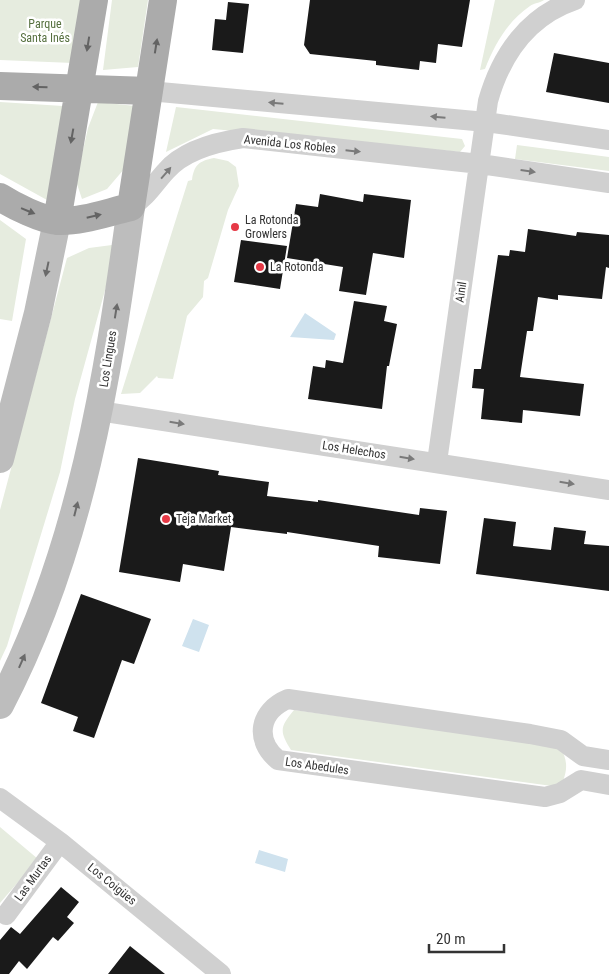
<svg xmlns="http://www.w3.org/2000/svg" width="609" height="974" font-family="'Roboto Condensed',sans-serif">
  <rect width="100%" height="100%" fill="#fff"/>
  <path fill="#e6ecdf" d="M 0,0 L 84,0 L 73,63 L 0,60 Z
    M 112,0 L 148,0 L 138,67 L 103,70 Z
    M 495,0 L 544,0 C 540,3 534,3 530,6 C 507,22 495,44 485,69 L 480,70 Z
    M 0,102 L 63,106 L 47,200 L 0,174 Z
    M 98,102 L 135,106 L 125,168 L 107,189 L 82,199 L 76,181 L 88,128 Z
    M 176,107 L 462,139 L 465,146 L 460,152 L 213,129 L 166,152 Z
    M 517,145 L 609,157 L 609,171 L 515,159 Z
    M 214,158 L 228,161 L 236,167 L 239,186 L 228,210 L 208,278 L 204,281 L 203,297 L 187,316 L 173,379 L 158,378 L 157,376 L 140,393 L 121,394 L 188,181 L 192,180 C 194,165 199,161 214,158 Z
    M 0,220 L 26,239 L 12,321 L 0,319 Z
    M 112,245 L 112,265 L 75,399 L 60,472 L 7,646 L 0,661 L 0,510 L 67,258 L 89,248 Z
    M 294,710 L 560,746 C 567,759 568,768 563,781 L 552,786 L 291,750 C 279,731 280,727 294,710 Z
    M 0,827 L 38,859 L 0,903 Z"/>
  <path fill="#cfe2ee" d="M 305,313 L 336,334 L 334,340 L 290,337 Z
    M 193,619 L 209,625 L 199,652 L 182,646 Z
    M 259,850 L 288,859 L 285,872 L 255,863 Z"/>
  <path fill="#1a1a1a" d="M 310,0 L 470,0 L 462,47 L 438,44 L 436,63 L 420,61 L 419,70 L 376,65 L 376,61 L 310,54 L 304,45 Z
    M 228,2 L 249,4 L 243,53 L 212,50 L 215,19 L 226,20 Z
    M 554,53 L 609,63 L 609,103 L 546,92 Z
    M 320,194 L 363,202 L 364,194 L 411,200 L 404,258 L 373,253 L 366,295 L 339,291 L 343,267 L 287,258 L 296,204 L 318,207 Z
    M 528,229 L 576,236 L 577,232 L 609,235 L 609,268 L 606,267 L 602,299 L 558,295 L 558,300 L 538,297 L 533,331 L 527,331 L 520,377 L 584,384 L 580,416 L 523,410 L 522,423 L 481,419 L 484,389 L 472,388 L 474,369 L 481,369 L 498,255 L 509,256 L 510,250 L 525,252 Z
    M 241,240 L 287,246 L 280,289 L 234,282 Z
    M 354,301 L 387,306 L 384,321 L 397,324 L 389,366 L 387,366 L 382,409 L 308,399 L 313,366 L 325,368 L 326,360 L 343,363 Z
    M 138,458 L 219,471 L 218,475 L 269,482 L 267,496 L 318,502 L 318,500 L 419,515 L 420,508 L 447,511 L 440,564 L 378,557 L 379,546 L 287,532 L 287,534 L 231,527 L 224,571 L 183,564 L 180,582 L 119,572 Z
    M 484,518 L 516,522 L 513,546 L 551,550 L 554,527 L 586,531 L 584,544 L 609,546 L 609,591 L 476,574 Z
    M 81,594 L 151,619 L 134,664 L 122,660 L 94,738 L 73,731 L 78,717 L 41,703 Z
    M 61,887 L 79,902 L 67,917 L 74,923 L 58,941 L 53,937 L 27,969 L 19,961 L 9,974 L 0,974 L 0,940 L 11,927 L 20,934 Z
    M 130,946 L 165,974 L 108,974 Z"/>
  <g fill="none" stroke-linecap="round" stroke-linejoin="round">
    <path stroke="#d0d0d0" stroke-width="20" d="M 149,91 L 486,122 L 609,140
      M 131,207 C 147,197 154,184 166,171 C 184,150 216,142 243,138 L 480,164 L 609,183
      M 99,411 L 609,490
      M 437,462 L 488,101 C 501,55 528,16 575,0
      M 609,760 L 583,756 L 561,740 L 530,734 L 288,699 C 259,711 254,740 278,760 L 545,797 L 560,793 L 581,780 L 609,785
      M 0,798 L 60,842 L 221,974
      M 6,915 L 60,842"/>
    <path stroke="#bdbdbd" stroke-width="28" d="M 0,459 L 38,313 L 57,221
      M 0,705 C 81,550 108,378 131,207"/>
    <path stroke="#ababab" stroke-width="28" d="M 0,86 L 149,91
      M 0,197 C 14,206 42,220 58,221 C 82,222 108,212 131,207 L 163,0
      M 57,221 L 94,0"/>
  </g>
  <defs><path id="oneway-solid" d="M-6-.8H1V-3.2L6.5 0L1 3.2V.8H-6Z" transform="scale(1.25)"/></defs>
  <g fill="#636363">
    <use href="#oneway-solid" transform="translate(88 44) rotate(99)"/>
    <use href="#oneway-solid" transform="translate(156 46) rotate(-81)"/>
    <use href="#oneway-solid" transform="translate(40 87) rotate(-179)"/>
    <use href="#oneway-solid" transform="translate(72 136) rotate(100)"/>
    <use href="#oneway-solid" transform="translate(28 211) rotate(22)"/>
    <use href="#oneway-solid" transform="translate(94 216) rotate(-13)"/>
  </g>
  <g fill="#7a7a7a">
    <use href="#oneway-solid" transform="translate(276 103) rotate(-175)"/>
    <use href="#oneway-solid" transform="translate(438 117) rotate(-175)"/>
    <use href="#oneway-solid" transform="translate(353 151) rotate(6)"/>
    <use href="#oneway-solid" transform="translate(528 171) rotate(8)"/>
    <use href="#oneway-solid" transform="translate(166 173) rotate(-49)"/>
    <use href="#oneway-solid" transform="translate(177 423) rotate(9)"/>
    <use href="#oneway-solid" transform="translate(407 458) rotate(9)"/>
    <use href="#oneway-solid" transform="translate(567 483) rotate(9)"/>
  </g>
  <g fill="#6a6a6a">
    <use href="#oneway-solid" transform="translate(47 269) rotate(102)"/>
    <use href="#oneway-solid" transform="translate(116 311) rotate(-81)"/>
    <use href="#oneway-solid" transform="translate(76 509) rotate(-76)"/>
    <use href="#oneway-solid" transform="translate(22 661) rotate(-66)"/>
  </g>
  <g fill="#e63946" stroke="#fff" stroke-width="2">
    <circle cx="235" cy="227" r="5"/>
    <circle cx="260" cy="267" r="5"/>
    <circle cx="166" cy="519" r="5"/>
  </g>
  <g text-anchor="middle" stroke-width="5" stroke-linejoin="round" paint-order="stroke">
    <g font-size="12" fill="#56703f" stroke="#fff">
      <text x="45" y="28">Parque<tspan x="45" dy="14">Santa Inés</tspan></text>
    </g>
    <g font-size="12" fill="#333" stroke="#fff">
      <text transform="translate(290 144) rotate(6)" y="4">Avenida Los Robles</text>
      <text transform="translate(461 292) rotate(-82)" y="4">Ainil</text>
      <text transform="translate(108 359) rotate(-81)" y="4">Los Lingues</text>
      <text transform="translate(354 450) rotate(9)" y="4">Los Helechos</text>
      <text transform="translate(317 766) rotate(8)" y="4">Los Abedules</text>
      <text transform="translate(33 878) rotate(-54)" y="4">Las Murtas</text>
      <text transform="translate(112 884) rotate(39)" y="4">Los Coigües</text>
    </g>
    <g font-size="12" fill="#333" stroke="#fff" text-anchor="start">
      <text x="245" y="224">La Rotonda<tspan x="245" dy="14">Growlers</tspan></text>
      <text x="270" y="271">La Rotonda</text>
      <text x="176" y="523">Teja Market</text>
    </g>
  </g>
  <path d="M429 944v8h75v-8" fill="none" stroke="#333333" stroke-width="2.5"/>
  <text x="436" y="944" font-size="15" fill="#333333" stroke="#ffffff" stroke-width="4" paint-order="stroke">20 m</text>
</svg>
